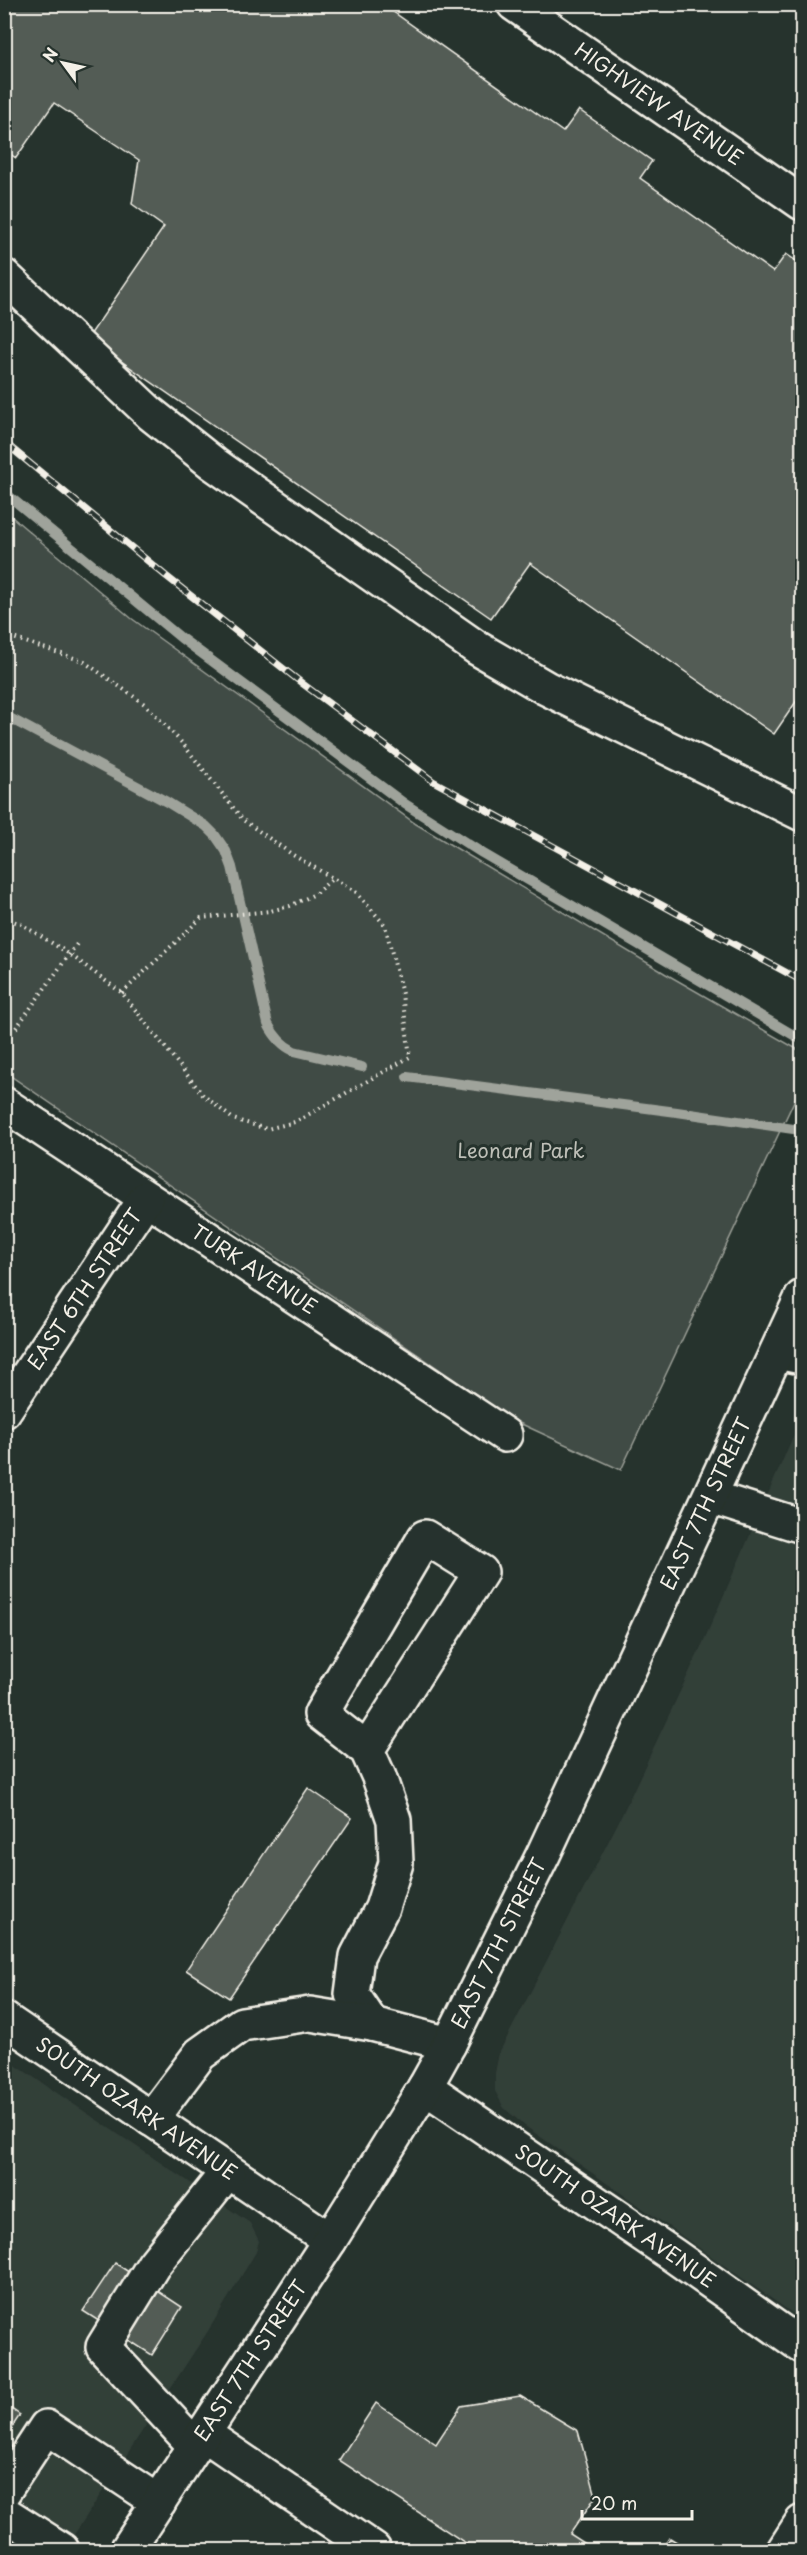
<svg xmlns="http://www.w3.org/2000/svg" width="807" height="2555" font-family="'Playpen Sans',sans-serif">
  <rect width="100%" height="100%" fill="#26332d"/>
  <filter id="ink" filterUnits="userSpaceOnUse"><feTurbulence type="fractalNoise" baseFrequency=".0167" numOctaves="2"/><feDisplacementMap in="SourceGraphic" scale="12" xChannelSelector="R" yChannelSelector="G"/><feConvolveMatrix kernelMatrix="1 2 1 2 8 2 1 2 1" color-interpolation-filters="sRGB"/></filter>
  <g filter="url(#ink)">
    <path fill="#333f39" d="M 802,1416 L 802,2320 L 525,2126 L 504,2108 L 495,2091 L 495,2073 L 499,2053 L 619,1821 L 702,1645 Z
      M 8,2060 L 250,2223 L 259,2241 L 256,2252 L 208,2331 L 64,2550 L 5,2550 L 4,2066 Z"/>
    <path fill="#414b45" stroke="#9a9e96" stroke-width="1.5" d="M 5,511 L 131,618 L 416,824 L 666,974 L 802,1052 L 802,1084 L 621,1470 L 515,1421 L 5,1072 Z"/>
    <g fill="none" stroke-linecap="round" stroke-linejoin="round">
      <path stroke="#9fa39b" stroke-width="10" d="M 4,492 L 181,638 L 405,804 L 482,853 L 802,1040
        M 4,715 L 167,802 L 206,826 L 215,835 L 226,851 L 232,867 L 268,1024 C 274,1036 281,1045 294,1051 L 362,1067
        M 407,1077 L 677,1112 L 800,1130"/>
    </g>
    <path fill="#525c55" stroke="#f4f1e8" stroke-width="1.5" d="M 4,4 L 382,4 L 563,132 L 579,110 L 652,161 L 640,178 L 773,272 L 786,254 L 802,265 L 802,693 L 774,734 L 530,563 L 491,618 L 88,338 L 164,227 L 132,204 L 139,160 L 54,103 L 16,158 L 4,150 Z
      M 308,1788 L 352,1818 L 229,1998 L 186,1970 Z
      M 115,2263 L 182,2307 L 152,2355 L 83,2311 Z
      M 520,2396 L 578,2431 L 596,2496 L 570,2534 L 595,2550 L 476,2550 L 339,2460 L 376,2403 L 436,2444 L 461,2406 Z
      M 4,2404 L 20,2415 L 4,2439 Z
      M 670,2538 L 690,2550 L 662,2550 Z"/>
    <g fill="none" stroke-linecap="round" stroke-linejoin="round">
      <defs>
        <g id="minor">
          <path id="s1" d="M 514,4 L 802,203"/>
          <path d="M 4,276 L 151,414 L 214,464 L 477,648 L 546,688 L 802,814"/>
          <path id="s2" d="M 4,1104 L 505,1435"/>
          <path d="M 777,1352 L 802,1357"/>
          <path id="s3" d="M 4,1411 L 146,1198"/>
          <path d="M 710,1497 L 802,1526"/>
          <path d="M 367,1750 L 481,1572 L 425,1537 L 321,1714 L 367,1750 L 379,1777 L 394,1820 L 396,1863 L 382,1908 L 357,1956 L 352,1994 L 372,2024"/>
          <path id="s4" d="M 4,2019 L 330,2240"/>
          <path id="s5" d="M 425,2087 L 673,2255 L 802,2346"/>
          <path d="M 151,2119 L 200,2054 L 242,2024 L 310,2014 L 372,2024 L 449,2044"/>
          <path d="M 204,2434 L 374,2550"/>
          <path d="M 195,2446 L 103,2347 L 154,2264 L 228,2171"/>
          <path d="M 4,2491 L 46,2427 L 159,2502"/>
          <path d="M 4,2513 L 62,2550"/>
          <path d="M 784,2550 L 802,2522"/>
        </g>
        <g id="major">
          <path id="s6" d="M 127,2550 L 330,2240 L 425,2087 L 449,2044 L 543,1855 L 802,1297"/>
        </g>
      </defs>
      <use href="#minor" stroke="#f4f1e8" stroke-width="38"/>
      <use href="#major" stroke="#f4f1e8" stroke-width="38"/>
      <path stroke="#f4f1e8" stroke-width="4" stroke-dasharray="1.5 4.5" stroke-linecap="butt" d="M 4,635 L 83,661 L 146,705 L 183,744 L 243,820 L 293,855 L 355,891 L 385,925 L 402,994 L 410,1057 L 295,1122 L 267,1129 L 233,1119 L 203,1095 L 122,993 L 68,953 L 21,924 L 4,918
        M 122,993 L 201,918 L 270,911 L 290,906 L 315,894 L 333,878
        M 16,1028 L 79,941"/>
      <use href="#minor" stroke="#26332d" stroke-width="33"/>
      <use href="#major" stroke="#26332d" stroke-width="33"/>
      <defs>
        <path id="rail" d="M 4,442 L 166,576 L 303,684 L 433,781 L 802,981"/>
      </defs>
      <use href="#rail" stroke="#f4f1e8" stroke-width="7"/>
      <use href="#rail" stroke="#26332d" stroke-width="4.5" stroke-dasharray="14" stroke-linecap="butt"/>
    </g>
  </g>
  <g text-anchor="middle" stroke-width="6" stroke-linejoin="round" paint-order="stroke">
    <g font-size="20" fill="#f4f1e8" stroke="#26332d">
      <text dy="7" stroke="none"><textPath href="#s1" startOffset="176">HIGHVIEW AVENUE</textPath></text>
      <text dy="7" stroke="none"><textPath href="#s2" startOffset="300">TURK AVENUE</textPath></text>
      <text dy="7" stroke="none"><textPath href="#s3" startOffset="146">EAST 6TH STREET</textPath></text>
      <text dy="7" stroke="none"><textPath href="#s6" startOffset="1198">EAST 7TH STREET</textPath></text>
      <text dy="7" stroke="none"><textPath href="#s6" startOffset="712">EAST 7TH STREET</textPath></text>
      <text dy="7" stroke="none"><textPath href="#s4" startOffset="160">SOUTH OZARK AVENUE</textPath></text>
      <text dy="7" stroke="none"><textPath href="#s5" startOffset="230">SOUTH OZARK AVENUE</textPath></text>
      <text dy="7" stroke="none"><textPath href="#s6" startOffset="226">EAST 7TH STREET</textPath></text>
    </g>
    <g font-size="20" fill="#bebfb7" stroke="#26332d">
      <text x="521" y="1158">Leonard Park</text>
    </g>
  </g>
  <rect width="807" height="2555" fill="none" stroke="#26332d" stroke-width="24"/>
  <rect x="12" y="12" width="783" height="2531" fill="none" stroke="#f4f1e8" stroke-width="2" filter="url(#ink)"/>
  <g transform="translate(63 63) rotate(303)" stroke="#26332d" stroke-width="4.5" paint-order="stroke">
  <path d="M0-4.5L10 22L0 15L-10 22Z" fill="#f4f1e8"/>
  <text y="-9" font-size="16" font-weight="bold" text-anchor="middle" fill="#f4f1e8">N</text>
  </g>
  <path d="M582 2510v9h110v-9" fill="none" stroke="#f4f1e8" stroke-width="3"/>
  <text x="591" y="2510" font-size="18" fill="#f4f1e8" stroke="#26332d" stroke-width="4.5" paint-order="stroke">20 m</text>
</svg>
